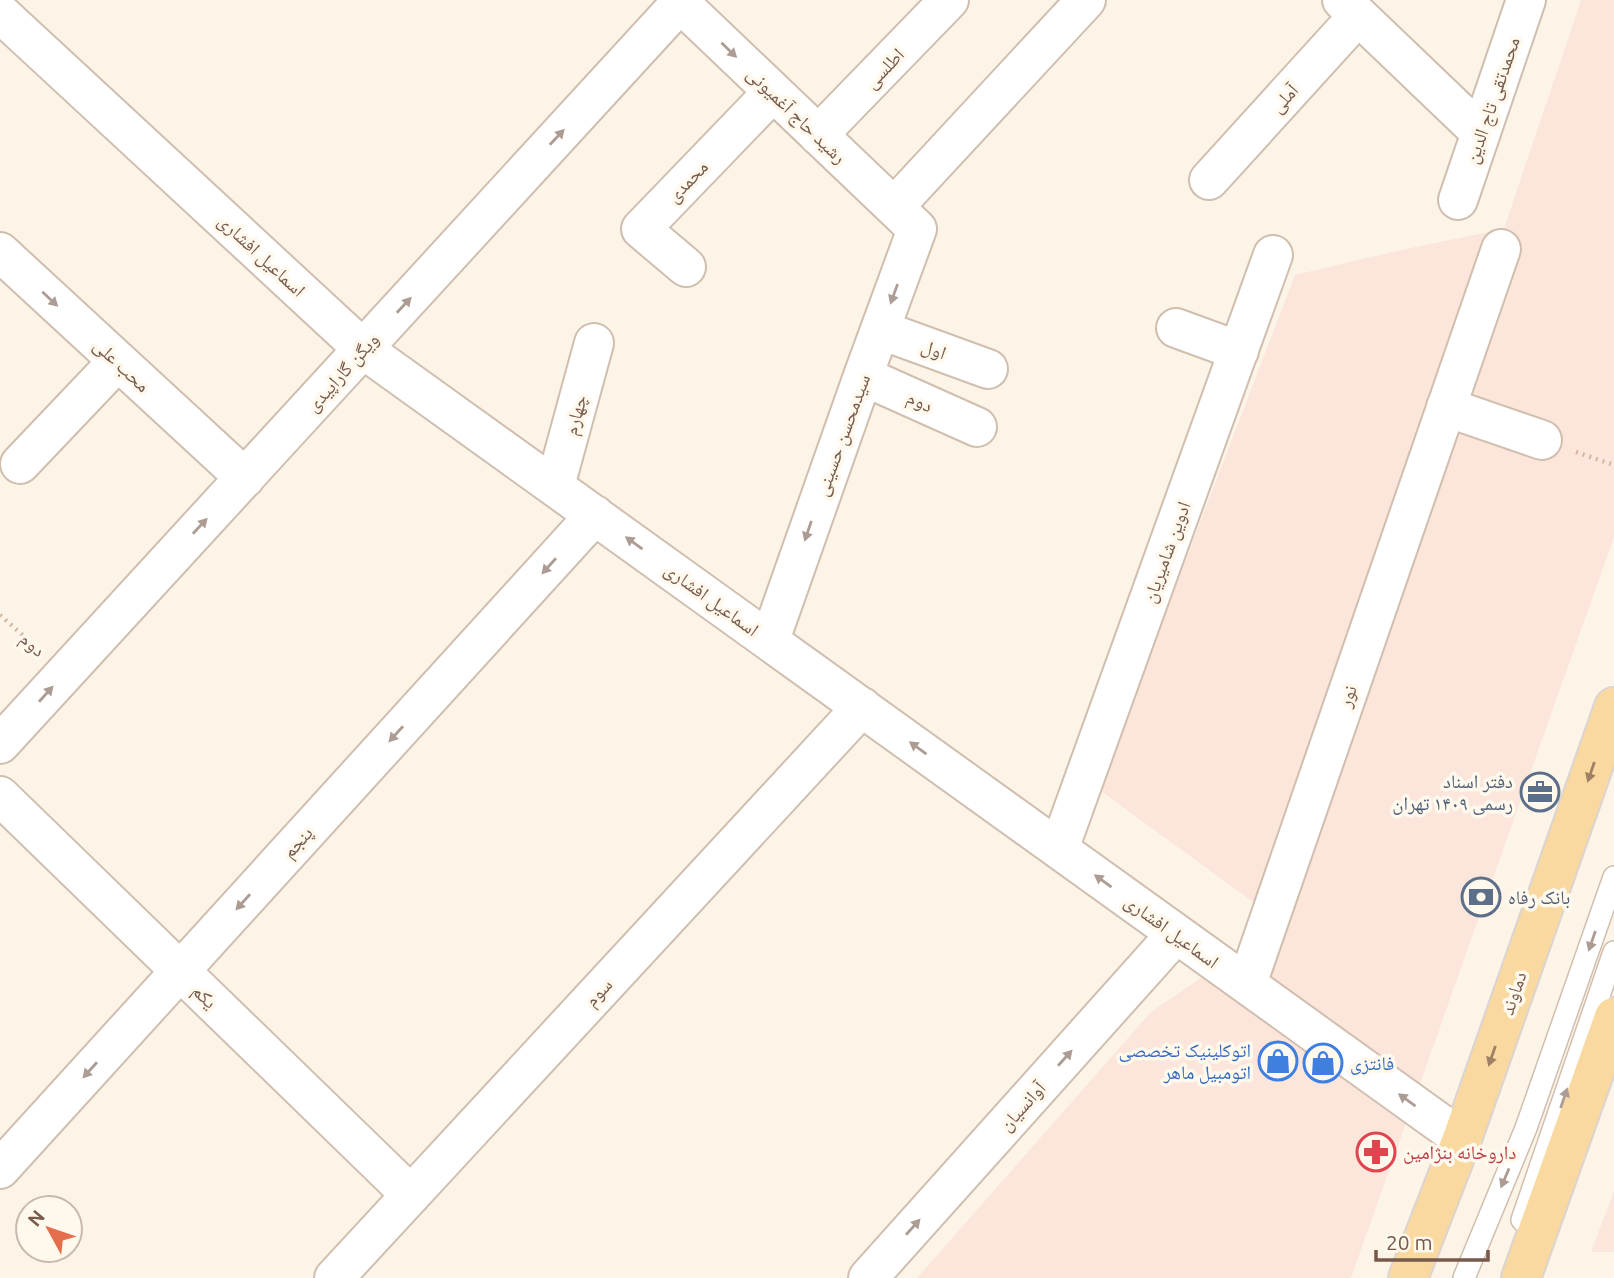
<svg xmlns="http://www.w3.org/2000/svg" width="1614" height="1278" font-family="Ubuntu,'Noto Naskh Arabic',sans-serif">
  <rect width="100%" height="100%" fill="#fcf4e7"/>
  <path fill="#fce5da" d="M 1581,0 L 1614,0 L 1614,537 L 1351,1278 L 917,1278 L 1151,1012 L 1282,923 L 1098,789 L 1295,275 L 1401,250 L 1504,229 Z
    M 1614,1191 L 1614,1252 L 1591,1252 Z"/>
  <g fill="none" stroke-linecap="round" stroke-linejoin="round">
    <defs>
      <path id="lane" d="M 1522,1220 L 1614,952
        M 1464,1278 L 1526,1128 L 1614,877"/>
      <path id="street" d="M 677,0 L 917,229 L 863,376 L 770,640
        M 1342,0 L 1481,133
        M 0,13 L 363,349 L 1462,1139
        M 818,135 L 949,0
        M 1209,180 L 1358,16
        M 1458,200 L 1526,0
        M 894,207 L 1086,0
        M 0,252 L 245,478
        M 686,267 L 641,229 L 773,92
        M 1176,328 L 1239,351
        M 881,330 L 988,369
        M 863,376 L 977,427
        M 1446,407 L 1542,440
        M 20,464 L 118,361
        M 555,486 L 594,343
        M 0,744 L 683,0
        M 0,796 L 411,1195
        M 1059,849 L 1273,255
        M 1247,984 L 1501,249
        M 0,1169 L 595,515
        M 334,1278 L 862,707
        M 868,1278 L 1176,934"/>
      <path id="primary" d="M 1408,1278 L 1462,1139 L 1614,707
        M 1521,1278 L 1614,1017"/>
    </defs>
    <use href="#lane" stroke="#d0beaf" stroke-width="24"/>
    <use href="#street" stroke="#d0beaf" stroke-width="42"/>
    <use href="#primary" stroke="#dbd4d0" stroke-width="42"/>
    <path stroke="#d7b6a1" stroke-width="4.5" stroke-dasharray="2 5" stroke-linecap="butt" d="M 1576,452 L 1614,465
      M 0,615 L 36,647"/>
    <use href="#lane" stroke="#fff" stroke-width="21"/>
    <use href="#street" stroke="#fff" stroke-width="38"/>
    <use href="#primary" stroke="#fad9a0" stroke-width="38"/>
  </g>
  <defs><path id="oneway-solid" d="M-6-.8H1V-3.2L6.5 0L1 3.2V.8H-6Z" transform="scale(1.75)"/></defs>
  <g fill="#ad9c93">
    <use href="#oneway-solid" transform="translate(729 50) rotate(44)"/>
    <use href="#oneway-solid" transform="translate(557 137) rotate(-47)"/>
    <use href="#oneway-solid" transform="translate(894 294) rotate(110)"/>
    <use href="#oneway-solid" transform="translate(50 299) rotate(43)"/>
    <use href="#oneway-solid" transform="translate(404 305) rotate(-47)"/>
    <use href="#oneway-solid" transform="translate(200 526) rotate(-47)"/>
    <use href="#oneway-solid" transform="translate(808 531) rotate(109)"/>
    <use href="#oneway-solid" transform="translate(634 543) rotate(-144)"/>
    <use href="#oneway-solid" transform="translate(549 566) rotate(132)"/>
    <use href="#oneway-solid" transform="translate(46 694) rotate(-48)"/>
    <use href="#oneway-solid" transform="translate(396 734) rotate(132)"/>
    <use href="#oneway-solid" transform="translate(918 748) rotate(-144)"/>
    <use href="#oneway-solid" transform="translate(1103 881) rotate(-144)"/>
    <use href="#oneway-solid" transform="translate(243 902) rotate(132)"/>
    <use href="#oneway-solid" transform="translate(1592 941) rotate(109)"/>
    <use href="#oneway-solid" transform="translate(1065 1058) rotate(-48)"/>
    <use href="#oneway-solid" transform="translate(90 1070) rotate(132)"/>
    <use href="#oneway-solid" transform="translate(1564 1098) rotate(-71)"/>
    <use href="#oneway-solid" transform="translate(1407 1100) rotate(-144)"/>
    <use href="#oneway-solid" transform="translate(1505 1178) rotate(113)"/>
    <use href="#oneway-solid" transform="translate(913 1227) rotate(-48)"/>
  </g>
  <g fill="#9e8064">
    <use href="#oneway-solid" transform="translate(1591 772) rotate(109)"/>
    <use href="#oneway-solid" transform="translate(1492 1056) rotate(109)"/>
  </g>
  <defs>
    <symbol id="office-ring" viewBox="-11 -11 22 22"><circle r="9.5" fill="#fff8ed" stroke="#5c6f8a" stroke-width="1.5"/><path d="M-6-3h4V-5.5h4V-3h4V5H-6ZM-1-4.5V-3h2v-1.5ZM-6 0V1H6V0Z" fill="#5c6f8a"/></symbol>
    <symbol id="bank-ring" viewBox="-11 -11 22 22"><circle r="9.5" fill="#fff8ed" stroke="#5c6f8a" stroke-width="1.5"/><path d="M-6-4H6V4H-6ZM0-2.3a2.3 2.3 0 1 0 0 4.6a2.3 2.3 0 1 0 0-4.6Z" fill="#5c6f8a"/></symbol>
    <symbol id="shop-ring" viewBox="-11 -11 22 22"><circle r="9.5" fill="#fff8ed" stroke="#3f7fe0" stroke-width="1.5"/><path d="M-5-2.5h2.3a2.7 3.5 0 0 1 5.4 0H5L5.5 6h-11ZM-1.5-2.5h3a1.5 2.3 0 0 0-3 0Z" fill="#3f7fe0"/></symbol>
    <symbol id="pharmacy-ring" viewBox="-11 -11 22 22"><circle r="9.5" fill="#fff8ed" stroke="#e0444e" stroke-width="1.5"/><path d="M-2-6h4v4h4v4h-4v4h-4v-4h-4v-4h4Z" fill="#e0444e"/></symbol>
  </defs>
  <g fill-rule="evenodd">
    <use href="#office-ring" x="1518" y="770" width="44" height="44"/>
    <use href="#bank-ring" x="1459" y="875" width="44" height="44"/>
    <use href="#shop-ring" x="1256" y="1039" width="44" height="44"/>
    <use href="#shop-ring" x="1301" y="1041" width="44" height="44"/>
    <use href="#pharmacy-ring" x="1354" y="1130" width="44" height="44"/>
  </g>
  <g text-anchor="middle" stroke-width="7" stroke-linejoin="round" paint-order="stroke">
    <g font-size="19" fill="#765a4b" stroke="#fff8ed">
      <text transform="translate(884 68) rotate(-46)" y="7">اطلسی</text>
      <text transform="translate(1284 98) rotate(-48)" y="7">آملی</text>
      <text transform="translate(1492 100) rotate(-71)" y="7">محمدتقی تاج الدین</text>
      <text transform="translate(797 115) rotate(44)" y="7">رشید حاج آغمیونی</text>
      <text transform="translate(687 181) rotate(-46)" y="7">محمدی</text>
      <text transform="translate(262 255) rotate(43)" y="7">اسماعیل افشاری</text>
      <text transform="translate(934 349) rotate(20)" y="7">اول</text>
      <text transform="translate(122 365) rotate(43)" y="7">محب علی</text>
      <text transform="translate(342 372) rotate(-48)" y="7">ویگن گاراپیدی</text>
      <text transform="translate(920 401) rotate(24)" y="7">دوم</text>
      <text transform="translate(575 415) rotate(-75)" y="7">چهارم</text>
      <text transform="translate(842 435) rotate(-70)" y="7">سیدمحسن حسینی</text>
      <text transform="translate(1166 552) rotate(-70)" y="7">ادوین شامیریان</text>
      <text transform="translate(712 599) rotate(36)" y="7">اسماعیل افشاری</text>
      <text transform="translate(33 644) rotate(41)" y="7">دوم</text>
      <text transform="translate(1347 696) rotate(-71)" y="7">نور</text>
      <text transform="translate(297 842) rotate(-48)" y="7">پنجم</text>
      <text transform="translate(1172 931) rotate(36)" y="7">اسماعیل افشاری</text>
      <text transform="translate(598 992) rotate(-47)" y="7">سوم</text>
      <text transform="translate(1513 993) rotate(-71)" y="7">دماوند</text>
      <text transform="translate(205 996) rotate(44)" y="7">یکم</text>
      <text transform="translate(1022 1106) rotate(-48)" y="7">آوانسیان</text>
    </g>
    <g font-size="19" fill="#4e5e75" stroke="#fff8ed" text-anchor="end">
      <text x="1513" y="788">دفتر اسناد<tspan x="1513" dy="22">رسمی ۱۴۰۹ تهران</tspan></text>
      <text x="1508" y="904" text-anchor="start">بانک رفاه</text>
    </g>
    <g font-size="19" fill="#366cbe" stroke="#fff8ed" text-anchor="end">
      <text x="1251" y="1057">اتوکلینیک تخصصی<tspan x="1251" dy="22">اتومبیل ماهر</tspan></text>
      <text x="1350" y="1070" text-anchor="start">فانتزی</text>
    </g>
    <g font-size="19" fill="#be3a42" stroke="#fff8ed" text-anchor="start">
      <text x="1403" y="1159">داروخانه بنژامین</text>
    </g>
  </g>
  <g transform="translate(49 1229) rotate(310)"><circle r="33" fill="#fff8ed" stroke="#c8b9ac" stroke-width="2"/>
  <path d="M0-5L12 26L0 18L-12 26Z" fill="#e56f4c"/>
  <text y="-10" font-size="19" font-weight="bold" text-anchor="middle" fill="#765a4b">N</text>
  </g>
  <path d="M1376 1250v10h112v-10" fill="none" stroke="#765a4b" stroke-width="3.5"/>
  <text x="1386" y="1250" font-size="21" fill="#765a4b" stroke="#fff8ed" stroke-width="5" paint-order="stroke">20 m</text>
</svg>
